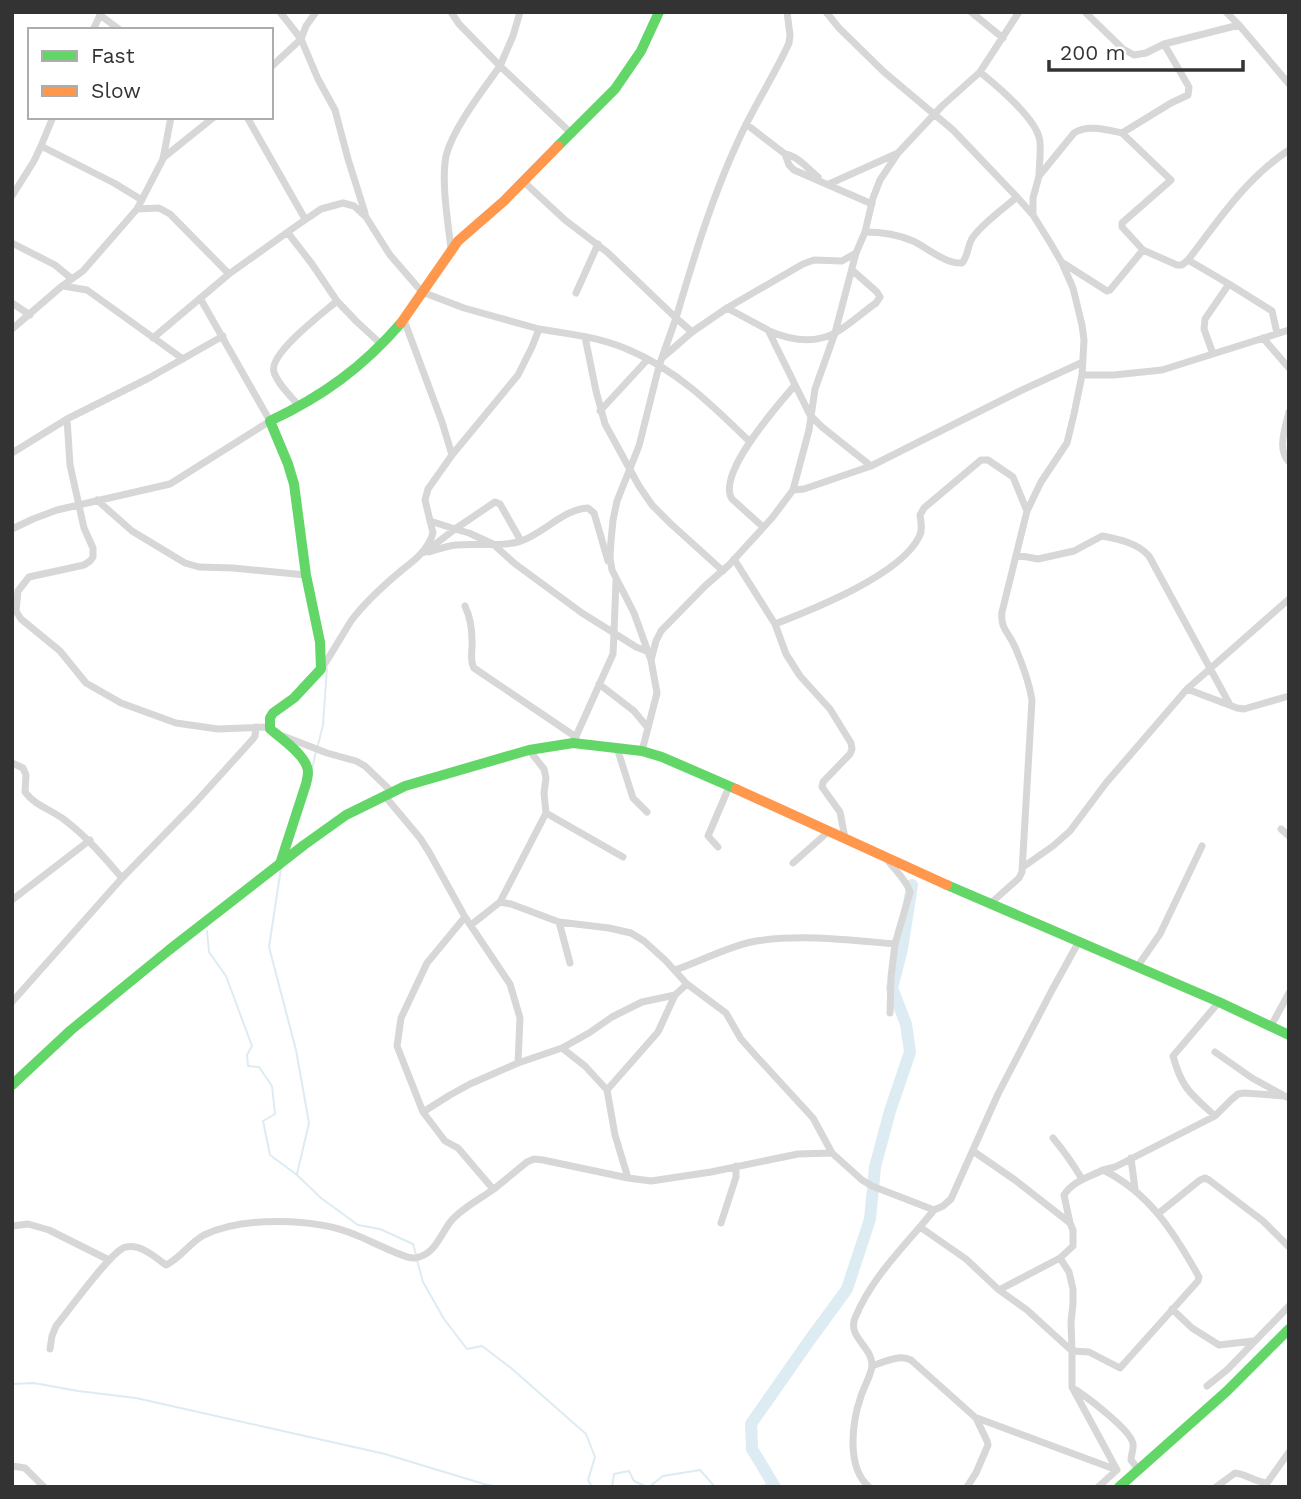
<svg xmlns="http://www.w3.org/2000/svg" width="1301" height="1499" font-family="'Work Sans',sans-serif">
  <rect width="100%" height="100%" fill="#fff"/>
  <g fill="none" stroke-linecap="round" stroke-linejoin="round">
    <path stroke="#ddebf3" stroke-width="2" d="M 318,745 L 323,725 L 327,668
      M 312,769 L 316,751
      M 281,868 L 269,947 L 296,1050 L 309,1123 L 297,1174
      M 207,931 L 209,952 L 226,976 L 252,1046 L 247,1055 L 248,1066 L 259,1067 L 272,1086 L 275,1114 L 263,1121 L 270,1155 L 297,1175 L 321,1198 L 358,1225 L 380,1229 L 413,1244 L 416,1255
      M 417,1260 L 423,1282 L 444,1319 L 467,1349 L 482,1346 L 511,1368 L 586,1434 L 595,1457 L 588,1480 L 592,1487
      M 12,1384 L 34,1383 L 78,1391 L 136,1398 L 385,1454 L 484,1484 L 499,1487
      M 536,1487 L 540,1487
      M 612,1487 L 614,1474 L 629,1471 L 634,1481 L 647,1487
      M 649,1487 L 663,1476 L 700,1470 L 715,1487
      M 758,1487 L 773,1483"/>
    <path stroke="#ddebf3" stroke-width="12" d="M 775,1487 L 752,1449 L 751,1424 L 809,1341 L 847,1289 L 870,1219 L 875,1167 L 890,1111 L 910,1052 L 906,1024 L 892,988 L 902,949 L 912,885"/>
    <path stroke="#d7d7d7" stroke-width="7" d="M 100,12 L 100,15 L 120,30
      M 280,12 L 301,39 L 318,79 L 335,110 L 348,159 L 365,213
      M 451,12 L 459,24 L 500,66 C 483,90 453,128 446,156 C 441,182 448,222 451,249
      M 520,12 L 513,36 L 500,66 L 572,134
      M 826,12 L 839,28 L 884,72 L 953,130 L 1017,197 L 1033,215 L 1051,244 L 1062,263 L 1073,288 L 1082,325 L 1084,340 L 1082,375 L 1074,414 L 1067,443 L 1041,482 L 1027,511 L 1002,612 C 1000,629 1009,632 1015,647 C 1022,663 1029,682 1032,700 L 1022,872 L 1019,878 L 991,903
      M 971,12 L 1003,38
      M 1085,12 L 1123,49 L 1134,55 L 1146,53 L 1164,44 L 1239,25 L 1289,84
      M 1226,12 L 1239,25
      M 93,30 L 100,15
      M 271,67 L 301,39 L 306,26 L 316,12
      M 980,72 C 996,85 1033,116 1039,137 C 1042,146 1039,165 1039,175
      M 53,117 L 41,146 L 114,183 L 142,200
      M 247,117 L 305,219
      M 746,124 L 785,154 C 798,156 808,169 818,177
      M 785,154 L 789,165 L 794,170 L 872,204
      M 163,158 L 214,117
      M 524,182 L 565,220 L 607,252 L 676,318 L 659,366 L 639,446 L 617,501 L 613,520 L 611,541 L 610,558 L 612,570 L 634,613 L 651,660
      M 829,184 L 898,153
      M 12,196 L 34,161 L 41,146
      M 137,209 L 159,208 L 170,214 L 229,274
      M 1033,214 L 1033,198 L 1039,176 L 1074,133 C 1088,124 1107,130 1122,133
      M 865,232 C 882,232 897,234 913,241 C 928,248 945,264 962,263 C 969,255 967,245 973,237 C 984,222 1003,209 1017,197
      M 288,233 L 312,264 L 337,301 L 356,321 L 382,345
      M 12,243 L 55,265 L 72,279
      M 1143,250 L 1177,265 L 1182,265 L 1188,260
      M 1063,263 L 1107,291 L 1110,290 L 1143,250 L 1122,227 L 1122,223 L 1171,180 L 1122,133 L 1171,103 L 1188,95 L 1189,87 L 1164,44
      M 1229,284 L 1188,260 C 1218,221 1246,178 1289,150
      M 63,286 L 87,290 L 183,359
      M 576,293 L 598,244
      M 12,303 L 30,315
      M 727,308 L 768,330 L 810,415 L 822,427 L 871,466
      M 404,320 L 442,422 L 452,455
      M 12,329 L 62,286 L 83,271 L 137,209 L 163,159 L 171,117
      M 769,331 C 790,340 814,344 835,333 C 848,326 863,312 876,303 L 880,297 L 877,292 L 852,270
      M 692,332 L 676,318 C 694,257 712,197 739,139 C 754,106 774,76 789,43 L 790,35 L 787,12
      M 585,337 L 596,391 L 605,424 L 639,486 L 652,505 L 671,524 L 723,571
      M 153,338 L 229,274 L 299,224 L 321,209 L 343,203 L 354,206 L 366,217 L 390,255 L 422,292 L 464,308 L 539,329
      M 1263,338 L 1289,368
      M 1213,354 L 1204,329 L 1205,319 L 1229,284 L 1272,311 L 1277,333
      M 662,358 L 692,332 L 727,308 L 803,264 L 814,260 L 842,261 L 856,253
      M 1082,375 L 1114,375 L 1162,370 L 1289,330
      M 300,407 C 292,397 278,385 274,372 C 268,354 323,313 337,301
      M 600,411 L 648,359
      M 1289,412 C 1285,429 1277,449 1289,462
      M 67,419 L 70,465 L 84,528 L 93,548 L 93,557 L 90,561 L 84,565 L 29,577 L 18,591 L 16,611 L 21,619 L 60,651 L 86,683 L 121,703 L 176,723 L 218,729 L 269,727
      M 12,453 L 67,419 L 149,378 L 223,336
      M 793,490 L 804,489 L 871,466 L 1020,391 L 1083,362
      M 97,500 L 132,531 L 185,563 L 199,567 L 233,568 L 306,575
      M 430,521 L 455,529 L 495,502 L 500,504 L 521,541
      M 763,527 L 732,499 C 716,474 778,405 795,385
      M 12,529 L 33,519 L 57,510 L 170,484 L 270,421 L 200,298
      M 425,552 L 455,529 L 469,533 L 493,544 L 514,563 L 582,613 L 614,633 L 613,654 L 573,743
      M 429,552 C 438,549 447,546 456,545 C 477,543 498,547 518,542 C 541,536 563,509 588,508 L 594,513 L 608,561
      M 1016,555 L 1038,559 L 1074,551 L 1102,536 C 1118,539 1138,543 1149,556 L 1230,705
      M 734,559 L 775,624 L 786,654 L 800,676 L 830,709 L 851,743 L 852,749 L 850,754 L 823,782 L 822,787 L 840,812 L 845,838
      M 616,581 L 614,633 L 636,647 L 649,652
      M 465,606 C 470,617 472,627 472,640 C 473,650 469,659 474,668 L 576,737
      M 775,624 C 814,609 900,575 919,537 C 923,530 921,522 920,515 L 924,508 L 981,460 L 988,460 L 1013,477 L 1027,511
      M 322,668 C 332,653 341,637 351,621 C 365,602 384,585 402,570 C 415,560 428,550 433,533 L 425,500 L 428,489 L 452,455 L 518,375 L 532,347 L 539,329 C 569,334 600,337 629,350 C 677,370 713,406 750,442
      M 599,684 L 634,711 L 648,728
      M 1187,689 L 1237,708 L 1244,709 L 1289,696
      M 283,736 L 327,753 L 356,761 L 365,766 L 392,792
      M 617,748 L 633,798 L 647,812
      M 529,750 L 544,769 L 546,778 L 544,793 L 546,813 L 623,857
      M 642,751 L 657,693 L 651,660 L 656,641 L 661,631 L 705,586 L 729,565 L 772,518 L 793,490 L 809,430 L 815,389 L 835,333 L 856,253 L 865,232 L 873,198 L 880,180 L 898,153 L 942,106 L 980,72 L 1019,12
      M 12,763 L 23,768 L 26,775 L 25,792 C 35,806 53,810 66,821 C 88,838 104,857 122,878
      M 384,795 L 420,838 L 429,852 L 465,917 L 510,984 L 520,1018 L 518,1063
      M 1281,829 L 1289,836
      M 718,847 L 708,836 L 729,787
      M 793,863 L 829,831
      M 1023,867 L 1053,846 L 1070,831 L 1106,783 L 1187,689 L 1289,599
      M 12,900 L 90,840
      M 500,902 L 546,813
      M 465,917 L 427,963 L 401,1018 L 397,1046 L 423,1112 L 445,1141 L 458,1148 L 493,1189
      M 559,922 L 570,963
      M 471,925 L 500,902 L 511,904 L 559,922 L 609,928 L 631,933 L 644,941 L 665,960 L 687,984 L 726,1013 L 741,1039 L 757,1057 L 813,1118 L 832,1153 L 862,1180 L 872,1186 L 934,1210
      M 1137,967 L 1160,934 L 1202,846
      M 675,970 C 702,961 728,946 756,941 C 802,934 849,940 895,944 L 910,892 C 907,881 896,871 889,862
      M 12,1002 L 122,878 L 195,803 L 253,739 L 255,736 L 256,727
      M 890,1013 L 891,977 L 895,944
      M 1271,1026 L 1289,993
      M 562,1048 L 585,1066 L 607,1090 L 615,1135 L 628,1178
      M 1215,1052 L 1252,1078 L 1283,1095
      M 607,1090 L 658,1032 L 675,995
      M 423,1112 L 450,1095 L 470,1084 L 518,1063 L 562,1048 L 589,1033 L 612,1017 L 642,1002 L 675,995 L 687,984
      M 1215,1116 C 1191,1094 1182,1089 1173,1056 L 1219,1002
      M 1053,1138 C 1064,1151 1073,1164 1082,1179
      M 1131,1158 L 1135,1189
      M 1103,1170 L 1115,1167 L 1215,1116 L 1231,1100 L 1238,1094 L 1244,1093 L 1285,1096 L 1289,1098
      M 1159,1213 L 1200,1180 L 1205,1178 L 1209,1180 L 1263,1221 L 1289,1247
      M 721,1223 L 736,1177 L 736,1166
      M 1070,1223 L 1064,1195 C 1073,1181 1089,1177 1103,1170 C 1149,1192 1175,1234 1199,1277 L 1198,1281 L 1120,1368 L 1089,1352 L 1072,1351 L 1072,1387 L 1117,1470 L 1098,1487
      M 12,1226 L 28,1224 L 49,1230 L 109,1260
      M 920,1227 L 966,1259 L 999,1290 L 1060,1258 L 1073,1246 L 1073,1230 L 1070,1223 L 1015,1180 L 973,1151
      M 999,1290 L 1027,1310 L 1072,1351 L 1071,1322 L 1073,1304 L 1073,1289 L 1069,1272 L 1060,1258
      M 1172,1309 L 1192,1328 L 1219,1345 L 1253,1341
      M 50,1349 L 52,1336 L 56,1326 C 68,1312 112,1249 126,1247 C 141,1244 155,1257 166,1265 C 181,1258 189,1243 204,1235 C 244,1216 316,1218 356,1235 C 367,1239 407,1260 415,1258 C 435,1255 440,1235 451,1221 C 462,1208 480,1199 494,1189 C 505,1180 516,1171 527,1162 L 534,1159 L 543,1160 L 628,1178 L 651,1181 L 711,1172 L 798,1154 L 832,1153
      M 872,1366 C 884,1362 899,1354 911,1360 L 976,1418 L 987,1441 L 988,1445 L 976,1473 L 967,1487
      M 1207,1386 L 1227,1370 L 1289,1306
      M 1076,1390 C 1088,1398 1132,1431 1133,1444 C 1134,1449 1131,1455 1131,1460 L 1138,1469
      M 977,1418 L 1117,1470
      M 12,1466 L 25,1468 L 44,1487
      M 869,1487 C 846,1467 852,1422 861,1396 C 864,1387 871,1375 872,1366 C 873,1347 847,1337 855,1318 C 872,1276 907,1244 934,1210 L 943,1206 L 951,1199 L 998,1094 L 1051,992 L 1078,943
      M 1216,1487 L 1235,1473 C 1246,1474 1255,1482 1267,1483 L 1289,1452"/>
    <path stroke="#63d668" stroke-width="10" d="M 558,146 L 615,89 L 641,51 L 659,12
      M 280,864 L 306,784 C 307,780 308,776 308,772 C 308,757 281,738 270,729 L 270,718 L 273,713 L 294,698 L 321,669 L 320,642 L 306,575 L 294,484 L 288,464 L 270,421 C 323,396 363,367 401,323
      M 947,885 L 1219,1002 L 1289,1035
      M 12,1085 L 71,1030 L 169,950 L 304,845 L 346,815 L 405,786 L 529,750 L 573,743 L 642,751 L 662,757 L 736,789
      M 1119,1487 L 1227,1391 L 1289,1329"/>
    <path stroke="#ff974d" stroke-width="10" d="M 401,323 L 458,241 L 504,201 L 558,146
      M 736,789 L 947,885"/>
  </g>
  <rect width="1301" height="1499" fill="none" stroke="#333333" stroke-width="28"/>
  <rect x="28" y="28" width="245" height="91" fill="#ffffff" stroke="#adadad" stroke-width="2"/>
  <rect x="42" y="51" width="35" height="10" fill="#63d668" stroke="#adadad" stroke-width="2"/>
  <text x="91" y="63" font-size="21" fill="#333333">Fast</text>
  <rect x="42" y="86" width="35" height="10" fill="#ff974d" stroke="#adadad" stroke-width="2"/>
  <text x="91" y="98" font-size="21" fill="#333333">Slow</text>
  <path d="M1049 60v10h194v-10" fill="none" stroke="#333333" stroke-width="3.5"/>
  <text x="1060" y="60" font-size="21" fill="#333333" stroke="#ffffff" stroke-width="5" paint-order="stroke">200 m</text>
</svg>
